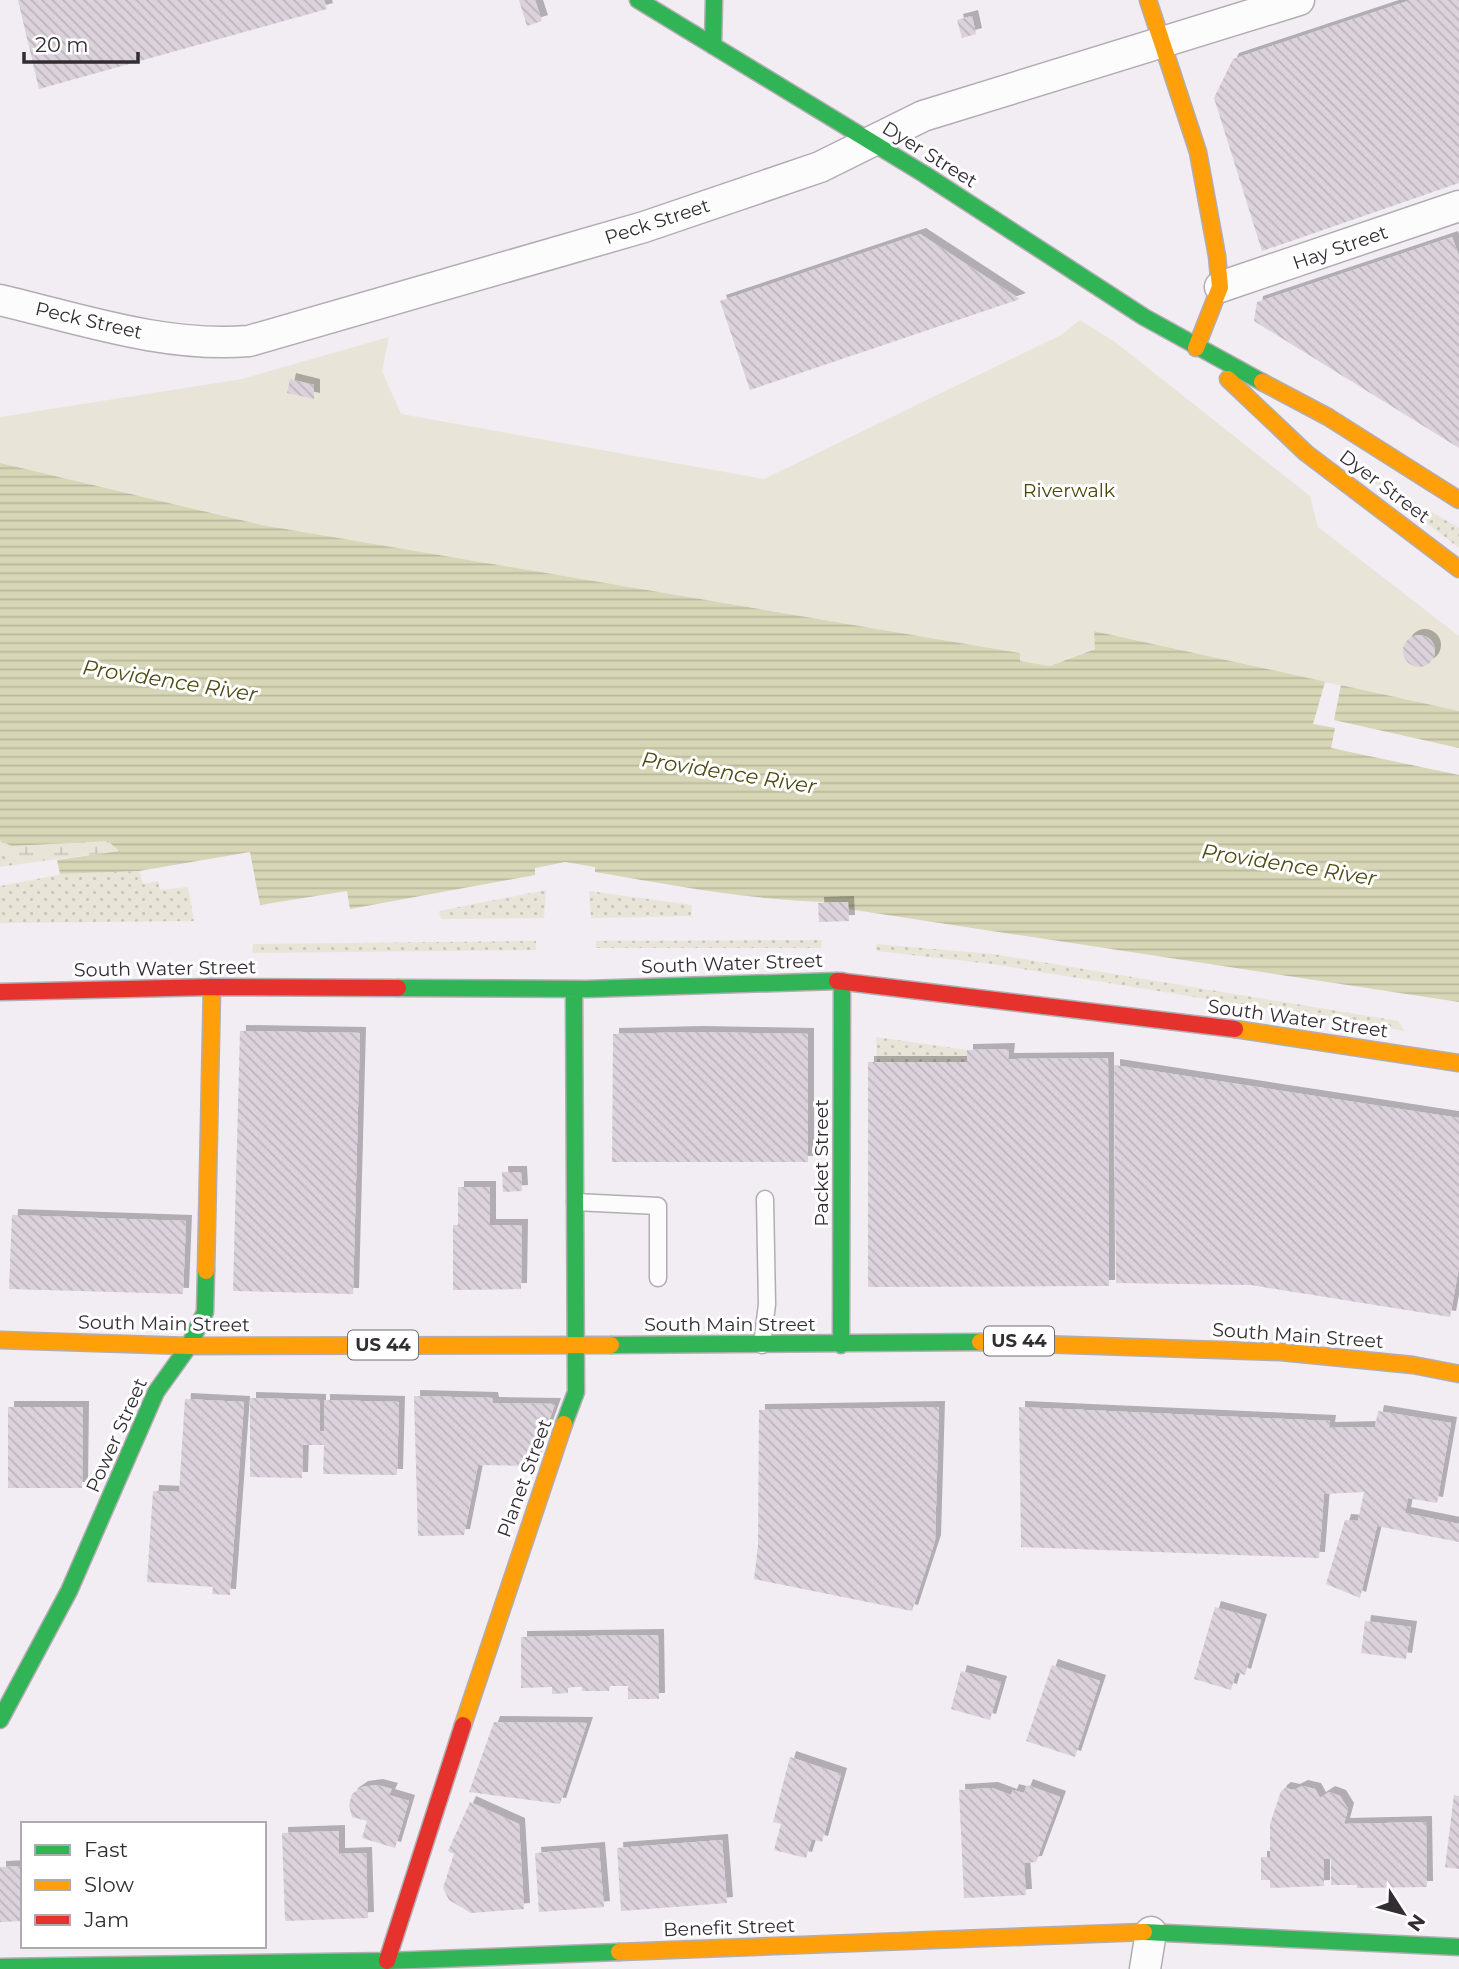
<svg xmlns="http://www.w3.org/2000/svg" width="1459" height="1969" font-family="Montserrat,sans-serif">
  <defs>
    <pattern id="grass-dots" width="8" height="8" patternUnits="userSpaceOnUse" patternTransform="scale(1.75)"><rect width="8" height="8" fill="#e8e5d8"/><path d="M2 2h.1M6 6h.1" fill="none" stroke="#c7c5ba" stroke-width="1.8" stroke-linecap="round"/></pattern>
    <pattern id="wetland-marsh" width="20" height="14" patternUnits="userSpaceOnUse" patternTransform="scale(1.75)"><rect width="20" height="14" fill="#e8e5d8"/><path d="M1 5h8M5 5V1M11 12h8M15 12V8" fill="none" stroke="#c7c5ba"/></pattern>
    <pattern id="water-rules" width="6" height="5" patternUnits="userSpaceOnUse" patternTransform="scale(1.75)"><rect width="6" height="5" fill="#d7d6b6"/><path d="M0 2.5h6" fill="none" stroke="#b9b89d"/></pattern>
    <pattern id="building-back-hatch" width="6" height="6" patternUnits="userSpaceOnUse" patternTransform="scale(1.75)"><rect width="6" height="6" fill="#dbd2dc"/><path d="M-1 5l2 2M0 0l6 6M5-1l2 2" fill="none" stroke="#bcb5bd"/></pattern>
    <filter id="shadow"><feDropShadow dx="6" dy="-6" stdDeviation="0" flood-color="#0004"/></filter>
  </defs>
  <rect width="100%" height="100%" fill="#f2ecf3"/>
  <path fill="url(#grass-dots)" d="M 1350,464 L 1459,528 L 1459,548 Z
    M 0,843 L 6,847 L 13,865 L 0,867 Z
    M 139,871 L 143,884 L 158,881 L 160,890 L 188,887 L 194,921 L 0,923 L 0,886 L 63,874 Z
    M 546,890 L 544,918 L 441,919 L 439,911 Z
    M 589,891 L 692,905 L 691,916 L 591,918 Z
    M 822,940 L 821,948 L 596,948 L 596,941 Z
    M 536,941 L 536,950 L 252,953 L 253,944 Z
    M 876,944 L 993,954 L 1398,1021 L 1405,1031 L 992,964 L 876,951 Z
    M 876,1037 L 967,1050 L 967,1062 L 877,1062 Z"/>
  <path fill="url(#wetland-marsh)" d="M 0,827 L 108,841 L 119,851 L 13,865 L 6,847 L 0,843 Z"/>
  <path fill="#e8e5d8" d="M 1080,320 L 1115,342 L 1310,496 L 1318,527 L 1459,636 L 1459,711 L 1095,631 L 1095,648 L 1050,666 L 1019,661 L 1020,653 L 262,525 L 0,463 L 0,417 L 242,379 L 389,337 L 382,371 L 401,414 L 764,479 L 1061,335 Z"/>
  <path fill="url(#water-rules)" d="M 0,463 L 262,525 L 1020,653 L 1020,661 L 1050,666 L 1095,649 L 1094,631 L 1459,711 L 1459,1002 L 848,909 L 848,902 C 763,903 678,886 595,872 L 595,867 L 565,862 L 535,868 L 535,875 L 350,909 L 347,891 L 260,905 L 250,852 L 139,871 L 60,874 L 57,860 L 119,851 L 108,841 L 12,846 L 0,841 Z"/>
  <path fill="#f2ecf3" d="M 1325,682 L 1341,685 L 1334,720 L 1459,748 L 1459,775 L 1331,748 L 1335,728 L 1313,724 Z"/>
  <path fill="url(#building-back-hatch)" filter="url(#shadow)" d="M 18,0 L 324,0 L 327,9 L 39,89 Z
    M 519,0 L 535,0 L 542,21 L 527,26 Z
    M 1411,0 L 1459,0 L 1459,183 L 1262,251 L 1214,98 L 1233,59 Z
    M 972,16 L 976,34 L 962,38 L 957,20 Z
    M 920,234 L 1020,299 L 750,390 L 720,301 Z
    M 1452,237 L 1459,256 L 1459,448 L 1254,321 L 1257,302 Z
    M 290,379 L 314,385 L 314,399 L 287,393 Z
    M1403 651a16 16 0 1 1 32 0a16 16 0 1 1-32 0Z
    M 848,902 L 849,921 L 819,922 L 818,903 Z
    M 240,1031 L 360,1033 L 353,1294 L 233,1291 Z
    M 697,1032 L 808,1034 L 808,1162 L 612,1162 L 613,1034 Z
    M 1009,1049 L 1008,1059 L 1108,1058 L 1109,1286 L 868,1287 L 868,1062 L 967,1062 L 967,1050 Z
    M 1114,1065 L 1459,1118 L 1459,1267 L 1450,1317 L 1251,1285 L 1116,1283 Z
    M 502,1172 L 521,1172 L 522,1191 L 503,1192 Z
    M 458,1187 L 490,1187 L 490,1225 L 522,1225 L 521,1289 L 453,1290 L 453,1225 L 458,1225 Z
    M 12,1215 L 186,1221 L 183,1294 L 9,1289 Z
    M 414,1396 L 492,1398 L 493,1403 L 555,1404 L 533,1466 L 478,1465 L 464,1535 L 418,1536 Z
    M 250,1398 L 320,1400 L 320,1431 L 324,1431 L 324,1400 L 399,1402 L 397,1475 L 323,1474 L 324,1445 L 303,1445 L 302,1478 L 250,1477 Z
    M 185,1399 L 244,1402 L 230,1595 L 212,1594 L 213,1587 L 147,1582 L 153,1491 L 179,1492 Z
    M 8,1407 L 83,1407 L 82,1488 L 8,1488 Z
    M 939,1407 L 935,1541 L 912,1611 L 754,1579 L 758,1546 L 759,1410 Z
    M 1019,1407 L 1330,1421 L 1329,1428 L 1375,1427 L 1378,1411 L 1451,1423 L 1437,1503 L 1408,1498 L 1405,1513 L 1459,1524 L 1459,1542 L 1377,1526 L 1360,1598 L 1326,1584 L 1345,1520 L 1358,1521 L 1364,1492 L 1324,1494 L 1319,1558 L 1021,1547 Z
    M 1215,1607 L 1261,1620 L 1245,1675 L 1236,1672 L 1231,1690 L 1194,1679 Z
    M 1365,1621 L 1411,1627 L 1406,1659 L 1361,1653 Z
    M 658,1635 L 659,1699 L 628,1699 L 628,1686 L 610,1686 L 609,1691 L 582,1691 L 582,1687 L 568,1687 L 568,1693 L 552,1694 L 552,1687 L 521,1688 L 521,1637 Z
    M 1052,1665 L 1100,1681 L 1075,1757 L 1026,1741 Z
    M 961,1671 L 1001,1682 L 990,1720 L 951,1709 Z
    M 494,1722 L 587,1723 L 560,1804 L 469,1792 Z
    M 790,1757 L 841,1774 L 822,1842 L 812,1839 L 806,1858 L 774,1850 L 781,1824 L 773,1822 Z
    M 377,1785 L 392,1789 L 389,1795 L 409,1801 L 395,1848 L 362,1838 L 367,1821 L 352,1817 L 349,1805 L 352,1794 L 362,1787 Z
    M 1027,1785 L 1060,1797 L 1036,1862 L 1024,1863 L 1026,1895 L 964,1898 L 959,1790 L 992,1788 L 1011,1795 L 1013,1790 L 1024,1793 Z
    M 1302,1786 L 1315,1789 L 1320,1798 L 1329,1792 L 1340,1796 L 1348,1809 L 1344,1824 L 1426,1822 L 1427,1887 L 1357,1888 L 1357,1885 L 1331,1885 L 1331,1859 L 1324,1859 L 1324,1886 L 1270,1888 L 1270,1880 L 1261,1880 L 1261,1857 L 1270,1857 L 1270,1824 L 1281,1791 L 1285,1788 L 1294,1790 Z
    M 1454,1795 L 1459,1796 L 1459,1869 L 1445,1867 Z
    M 470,1802 L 519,1824 L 524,1909 L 471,1913 L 449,1900 L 443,1888 L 454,1854 L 448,1851 Z
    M 339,1831 L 339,1854 L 366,1853 L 368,1918 L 285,1921 L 282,1833 Z
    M 722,1840 L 727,1903 L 621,1911 L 617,1848 Z
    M 599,1848 L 604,1907 L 539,1912 L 535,1853 Z
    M 23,1866 L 23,1921 L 0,1922 L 0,1867 Z"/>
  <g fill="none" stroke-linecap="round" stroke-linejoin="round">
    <defs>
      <path id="lane" d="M 575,1202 L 658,1206 L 658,1278
        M 762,1345 L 767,1304 L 765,1199"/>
      <path id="street" d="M 1220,287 L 1459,206
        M 0,300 C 81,319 165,348 249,341 L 644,227 L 820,167 L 923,116 L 1299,0
        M 1145,1969 L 1151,1932"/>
      <path id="fast" d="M 638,0 L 924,174 L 1144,317 L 1262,382
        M 713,46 L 714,0
        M 398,988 L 587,989 L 837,981
        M 611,1345 L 980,1342
        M 841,1345 L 842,981
        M 564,1424 L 576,1392 L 574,989
        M 0,1720 L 69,1591 L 156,1392 L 189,1346 L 205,1312 L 206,1271
        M 1144,1932 L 1459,1947
        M 0,1967 L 387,1961 L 619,1952"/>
      <path id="slow" d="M 1148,0 L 1198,152 L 1217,256 L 1220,287 L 1196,348
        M 1228,379 L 1306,453 L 1459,569
        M 1262,382 L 1328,417 L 1459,500
        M 1235,1029 L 1459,1063
        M 206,1271 L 212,987
        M 0,1340 L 189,1346 L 611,1345
        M 980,1342 L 1281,1352 L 1413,1365 L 1459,1374
        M 463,1725 L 564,1424
        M 619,1952 L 1144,1932"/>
      <path id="jam" d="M 837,981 L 1235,1029
        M 0,992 L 212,987 L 398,988
        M 387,1961 L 463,1725"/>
    </defs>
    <use href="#lane" stroke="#b2adb2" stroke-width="19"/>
    <use href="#street" stroke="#b2adb2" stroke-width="33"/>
    <use href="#fast" stroke="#b2adb2" stroke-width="19"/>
    <use href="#slow" stroke="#b2adb2" stroke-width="19"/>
    <use href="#jam" stroke="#b2adb2" stroke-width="19"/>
    <use href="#lane" stroke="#fdfcfd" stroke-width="16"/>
    <use href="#street" stroke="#fdfcfd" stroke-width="30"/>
    <use href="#fast" stroke="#30b455" stroke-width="16"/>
    <use href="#slow" stroke="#ff9f0a" stroke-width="16"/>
    <use href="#jam" stroke="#e5322d" stroke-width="16"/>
  </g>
  <g text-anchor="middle" stroke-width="6" stroke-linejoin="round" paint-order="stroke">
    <g fill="#fff" stroke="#706c70" stroke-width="2">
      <rect x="984" y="1326.5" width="70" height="29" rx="5"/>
      <rect x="348" y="1330.5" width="70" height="29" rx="5"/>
    </g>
    <g font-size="18" font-weight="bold" fill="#322d32">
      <text x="1019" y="1347">US 44</text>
      <text x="383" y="1351">US 44</text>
    </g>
    <g font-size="19" fill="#322d32" stroke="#fff">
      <text transform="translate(930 154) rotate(32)" y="7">Dyer Street</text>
      <text transform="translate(657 221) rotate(-18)" y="7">Peck Street</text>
      <text transform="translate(1340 247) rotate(-19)" y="7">Hay Street</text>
      <text transform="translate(89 320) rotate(13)" y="7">Peck Street</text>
      <text transform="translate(1385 486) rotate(37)" y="7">Dyer Street</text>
      <text transform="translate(732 963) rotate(-2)" y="7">South Water Street</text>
      <text transform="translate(165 968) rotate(-1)" y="7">South Water Street</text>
      <text transform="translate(1298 1018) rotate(8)" y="7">South Water Street</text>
      <text transform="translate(821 1163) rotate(-90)" y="7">Packet Street</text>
      <text transform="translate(164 1323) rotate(1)" y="7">South Main Street</text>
      <text x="730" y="1331">South Main Street</text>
      <text transform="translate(1298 1335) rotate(4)" y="7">South Main Street</text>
      <text transform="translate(116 1435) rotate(-66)" y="7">Power Street</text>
      <text transform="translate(524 1478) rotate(-70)" y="7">Planet Street</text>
      <text transform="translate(729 1927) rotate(-2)" y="7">Benefit Street</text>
    </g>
    <g font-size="19" fill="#48470d" stroke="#fff">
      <text x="1069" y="497">Riverwalk</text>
    </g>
    <g font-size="21" font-style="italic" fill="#4d4b13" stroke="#fff">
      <text transform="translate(170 681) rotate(9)" y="7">Providence River</text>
      <text transform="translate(729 773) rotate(9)" y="7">Providence River</text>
      <text transform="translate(1289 865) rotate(9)" y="7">Providence River</text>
    </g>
  </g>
  <rect x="21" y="1822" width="245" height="126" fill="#ffffff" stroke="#adabad" stroke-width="2"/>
  <rect x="35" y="1845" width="35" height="10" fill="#30b455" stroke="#adabad" stroke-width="2"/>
  <text x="84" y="1857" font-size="21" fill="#322d32">Fast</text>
  <rect x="35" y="1880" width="35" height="10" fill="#ff9f0a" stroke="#adabad" stroke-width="2"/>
  <text x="84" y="1892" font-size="21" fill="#322d32">Slow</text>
  <rect x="35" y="1915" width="35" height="10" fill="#e5322d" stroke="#adabad" stroke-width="2"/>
  <text x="84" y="1927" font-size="21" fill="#322d32">Jam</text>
  <g transform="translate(1403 1913) rotate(126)" stroke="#ffffff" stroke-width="5" paint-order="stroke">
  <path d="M0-5L12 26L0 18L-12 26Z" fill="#322d32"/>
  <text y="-10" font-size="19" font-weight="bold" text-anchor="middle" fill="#322d32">N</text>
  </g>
  <path d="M24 52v10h114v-10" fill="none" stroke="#322d32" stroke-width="3.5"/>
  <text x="35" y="52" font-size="21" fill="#322d32" stroke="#ffffff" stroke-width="5" paint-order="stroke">20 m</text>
</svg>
